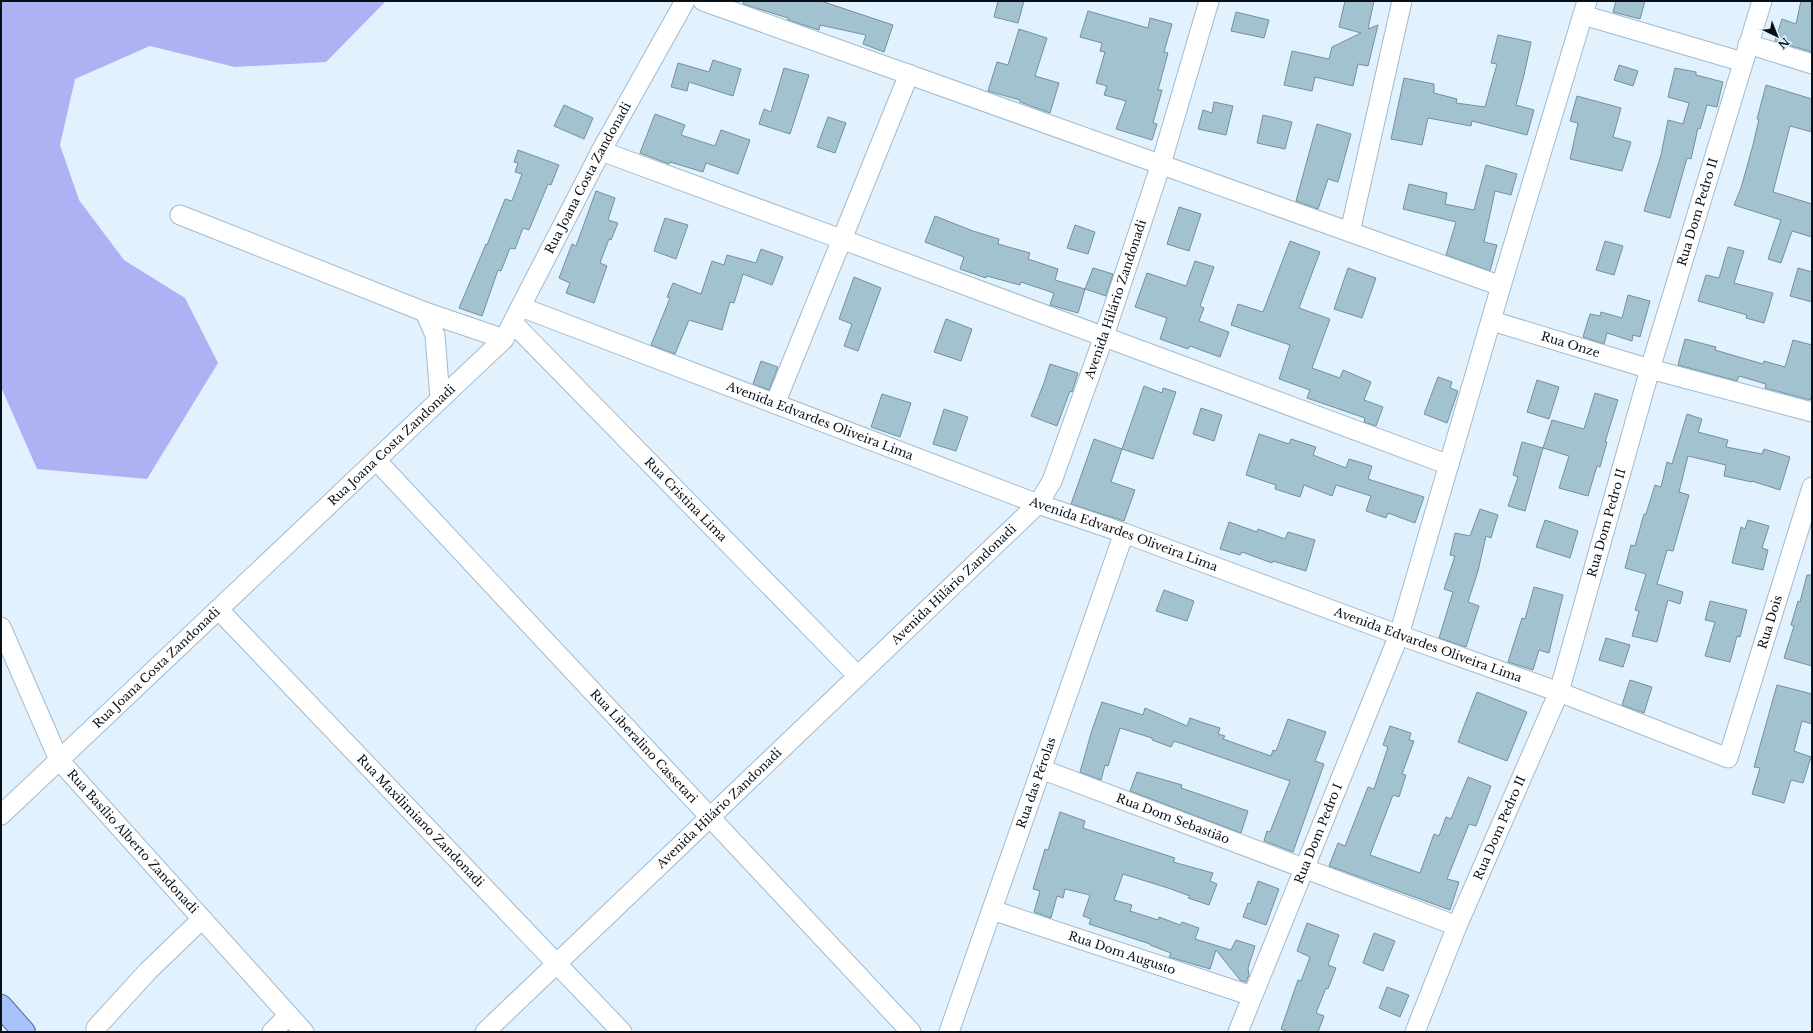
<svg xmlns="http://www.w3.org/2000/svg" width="1813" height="1033" font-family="'Libre Baskerville',serif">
  <rect width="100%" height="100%" fill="#e2f1fe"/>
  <path fill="#afb1f5" d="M 1,1 L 386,1 L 326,62 L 235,67 L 150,46 L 75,79 L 60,145 L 79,200 L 124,260 L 185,298 L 218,363 L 147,479 L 37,469 L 1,387 Z"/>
  <path fill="#a1c2ce" stroke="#72919d" d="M 744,1 L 821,1 L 893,25 L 884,52 L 863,44 L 866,35 L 820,25 L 819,30 L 788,20 L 788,18 L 743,4 Z
    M 998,1 L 1024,1 L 1018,23 L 994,17 Z
    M 1345,1 L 1374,1 L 1368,29 L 1378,25 L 1368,66 L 1358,64 L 1353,86 L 1315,77 L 1312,91 L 1284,85 L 1292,51 L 1329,59 L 1332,47 L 1361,33 L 1339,27 Z
    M 1616,1 L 1645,1 L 1640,19 L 1613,12 Z
    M 1801,1 L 1812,1 L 1812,52 L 1775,41 L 1782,19 L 1796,24 Z
    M 1088,11 L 1148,28 L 1150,18 L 1172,24 L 1164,52 L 1168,53 L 1158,90 L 1162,90 L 1153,123 L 1157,124 L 1152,140 L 1116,129 L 1126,101 L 1104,95 L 1107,86 L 1096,83 L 1105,52 L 1100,51 L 1102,43 L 1080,37 Z
    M 1236,12 L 1269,20 L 1264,38 L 1231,31 Z
    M 1019,29 L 1047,38 L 1035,76 L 1059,83 L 1050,113 L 1020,102 L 1020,100 L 988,91 L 997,62 L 1008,65 Z
    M 1498,35 L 1531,42 L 1524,75 L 1516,105 L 1534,110 L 1527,135 L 1472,121 L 1471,126 L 1428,118 L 1422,145 L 1391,139 L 1404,78 L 1434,84 L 1434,93 L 1457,99 L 1456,103 L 1485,107 L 1497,64 L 1491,63 Z
    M 713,60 L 741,69 L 733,96 L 689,82 L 687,91 L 671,87 L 678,63 L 709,72 Z
    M 1619,65 L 1638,71 L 1633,86 L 1614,80 Z
    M 784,68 L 809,75 L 790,134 L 759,124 L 764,109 L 771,112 Z
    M 1675,68 L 1696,72 L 1696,75 L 1723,82 L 1717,107 L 1707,105 L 1700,129 L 1698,128 L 1691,159 L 1687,158 L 1670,218 L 1644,211 L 1661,155 L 1668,120 L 1683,124 L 1689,103 L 1668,97 Z
    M 1766,85 L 1812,99 L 1812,132 L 1790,126 L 1773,192 L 1812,204 L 1812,237 L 1792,231 L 1781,263 L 1768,259 L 1781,220 L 1734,205 L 1741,188 L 1753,145 L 1759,119 L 1757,119 Z
    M 1577,96 L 1621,108 L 1613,137 L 1631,142 L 1622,171 L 1570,159 L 1578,123 L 1570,121 Z
    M 1214,102 L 1233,106 L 1226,135 L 1198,129 L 1203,110 L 1212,113 Z
    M 564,105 L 593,118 L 584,139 L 554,126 Z
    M 655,114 L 685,125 L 681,135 L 715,146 L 721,130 L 750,140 L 738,174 L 706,163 L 703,172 L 670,162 L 669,164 L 640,153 Z
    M 1263,115 L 1292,122 L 1285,149 L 1257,143 Z
    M 828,117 L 846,123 L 835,153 L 817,147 Z
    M 1317,124 L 1351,134 L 1338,182 L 1328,179 L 1318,209 L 1296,201 Z
    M 518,150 L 559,165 L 551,185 L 548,184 L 529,230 L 523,228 L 515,249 L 510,248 L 501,271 L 498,270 L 482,316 L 459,308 L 486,244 L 487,245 L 505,199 L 512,201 L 522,174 L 515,172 L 518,163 L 514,162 Z
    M 1486,165 L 1517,174 L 1511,195 L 1495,191 L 1484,242 L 1497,245 L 1490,271 L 1446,255 L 1456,222 L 1403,209 L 1409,184 L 1447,193 L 1445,204 L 1474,210 Z
    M 596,191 L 615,198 L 608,220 L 618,223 L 611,240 L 609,239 L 600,263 L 607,266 L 594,303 L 566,293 L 570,283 L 559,278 L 572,244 L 576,246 Z
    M 1179,207 L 1201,214 L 1189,251 L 1167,244 Z
    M 935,216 L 973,231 L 999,239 L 998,244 L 1030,253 L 1028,259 L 1058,269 L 1055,280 L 1085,289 L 1078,313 L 1050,305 L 1054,293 L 1021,282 L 1020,285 L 987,276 L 986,278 L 960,269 L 964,257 L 925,242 Z
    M 665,218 L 688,225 L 676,259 L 654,251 Z
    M 1075,225 L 1095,232 L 1088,254 L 1067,248 Z
    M 1290,241 L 1320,252 L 1299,308 L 1330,319 L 1312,368 L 1340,378 L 1343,370 L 1371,382 L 1364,400 L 1383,407 L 1376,426 L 1364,422 L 1365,418 L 1307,398 L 1310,390 L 1279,379 L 1290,345 L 1231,325 L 1238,304 L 1263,312 Z
    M 1605,241 L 1623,246 L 1614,275 L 1596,270 Z
    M 1728,247 L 1744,251 L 1734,283 L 1773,293 L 1764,323 L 1746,318 L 1747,315 L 1698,301 L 1706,275 L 1719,278 Z
    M 761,249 L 783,257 L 772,285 L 743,274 L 734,303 L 730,302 L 722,330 L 689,320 L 675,354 L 651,345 L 670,298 L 667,297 L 673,283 L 701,294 L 712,261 L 724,265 L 727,255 L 756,263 Z
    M 1195,261 L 1214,267 L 1200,306 L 1204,308 L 1199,321 L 1229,332 L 1220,357 L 1190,346 L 1188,349 L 1160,339 L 1167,318 L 1135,307 L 1147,273 L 1186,286 Z
    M 1093,268 L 1113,274 L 1106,296 L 1085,289 Z
    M 1348,268 L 1376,278 L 1362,318 L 1334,309 Z
    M 1798,268 L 1812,272 L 1812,302 L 1790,296 Z
    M 854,277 L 881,288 L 858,351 L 844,346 L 852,324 L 839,319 Z
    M 1628,295 L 1650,301 L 1640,337 L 1633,335 L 1632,341 L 1607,333 L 1604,344 L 1583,337 L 1590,314 L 1600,316 L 1601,312 L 1622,318 Z
    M 946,319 L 972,329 L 961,361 L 934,352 Z
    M 1685,339 L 1716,347 L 1715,350 L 1763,364 L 1764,361 L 1785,367 L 1793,340 L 1812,345 L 1812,395 L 1810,400 L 1769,389 L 1765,388 L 1766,384 L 1739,376 L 1737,381 L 1678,365 Z
    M 761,361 L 778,367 L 769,390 L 753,384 Z
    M 1050,364 L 1078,373 L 1072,392 L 1070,391 L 1057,426 L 1031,416 L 1044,383 Z
    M 1438,377 L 1452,382 L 1450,388 L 1458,391 L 1447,423 L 1424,414 Z
    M 1537,380 L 1559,387 L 1549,419 L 1527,412 Z
    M 1144,386 L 1162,393 L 1163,388 L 1176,392 L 1153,459 L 1122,449 Z
    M 1595,393 L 1618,400 L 1605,442 L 1607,442 L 1600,467 L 1597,466 L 1588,496 L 1559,488 L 1569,456 L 1543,448 L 1552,420 L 1584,429 Z
    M 882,394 L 911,403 L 900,437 L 871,427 Z
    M 1201,408 L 1222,415 L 1214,441 L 1193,434 Z
    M 944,409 L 968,417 L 956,451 L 933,444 Z
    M 1687,414 L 1702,419 L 1698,432 L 1728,440 L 1726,447 L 1762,454 L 1764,449 L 1790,457 L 1780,490 L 1752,481 L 1752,482 L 1724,476 L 1726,465 L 1688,456 L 1679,492 L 1689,495 L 1673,551 L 1667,550 L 1657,584 L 1683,592 L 1680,604 L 1668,600 L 1657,642 L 1632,636 L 1639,611 L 1635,610 L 1646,574 L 1625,568 L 1631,545 L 1635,546 L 1644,514 L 1646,514 L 1655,485 L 1661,487 L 1667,462 L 1672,464 Z
    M 1259,434 L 1289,444 L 1291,439 L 1316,447 L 1313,455 L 1346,468 L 1349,459 L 1372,466 L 1368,479 L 1424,497 L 1415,523 L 1388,513 L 1386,518 L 1366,511 L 1371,496 L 1336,485 L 1332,496 L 1304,485 L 1300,497 L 1275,489 L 1276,485 L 1246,475 Z
    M 1094,439 L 1122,449 L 1111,482 L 1135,490 L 1124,521 L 1071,504 Z
    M 1522,442 L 1543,448 L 1525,511 L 1508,506 L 1518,477 L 1513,475 Z
    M 1480,509 L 1498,515 L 1491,538 L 1486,536 L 1478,571 L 1468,602 L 1479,606 L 1466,647 L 1439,638 L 1453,592 L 1444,589 L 1455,556 L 1450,555 L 1455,533 L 1470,536 Z
    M 1545,520 L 1578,531 L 1570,558 L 1536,547 Z
    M 1748,520 L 1769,526 L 1762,548 L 1768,550 L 1763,570 L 1732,563 L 1741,527 L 1745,529 Z
    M 1229,522 L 1257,532 L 1258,529 L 1285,539 L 1288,532 L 1315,540 L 1306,571 L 1273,561 L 1272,563 L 1242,552 L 1240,555 L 1220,549 Z
    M 1807,575 L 1812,575 L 1812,666 L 1784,658 L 1794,626 L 1791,625 L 1798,601 L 1800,602 Z
    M 1534,587 L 1563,595 L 1549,653 L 1539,650 L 1533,670 L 1508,662 L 1522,618 L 1525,619 Z
    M 1164,590 L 1194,601 L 1187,621 L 1156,611 Z
    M 1710,601 L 1747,610 L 1740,637 L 1737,636 L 1730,662 L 1705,656 L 1715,622 L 1705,620 Z
    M 1606,638 L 1630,645 L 1623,667 L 1599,660 Z
    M 1630,680 L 1652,687 L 1644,713 L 1622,705 Z
    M 1777,685 L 1812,694 L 1812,724 L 1802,721 L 1794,751 L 1811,757 L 1803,783 L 1791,780 L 1784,803 L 1752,794 L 1760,768 L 1754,767 Z
    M 1477,692 L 1527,712 L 1507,761 L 1458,742 Z
    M 1102,702 L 1143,715 L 1145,708 L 1187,726 L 1190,718 L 1204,723 L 1220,728 L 1218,734 L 1225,736 L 1223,739 L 1271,756 L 1273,750 L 1276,751 L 1288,719 L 1326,732 L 1315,761 L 1324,764 L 1293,852 L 1264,841 L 1267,831 L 1270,832 L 1290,781 L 1174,741 L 1171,747 L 1152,740 L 1152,738 L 1120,728 L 1108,766 L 1105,765 L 1101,780 L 1080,772 L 1092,730 Z
    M 1390,726 L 1411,733 L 1409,740 L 1414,741 L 1402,774 L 1406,775 L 1399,797 L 1393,795 L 1370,855 L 1420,873 L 1434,834 L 1439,836 L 1446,817 L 1451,819 L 1468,777 L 1491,786 L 1476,826 L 1469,824 L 1447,879 L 1459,882 L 1450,910 L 1329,866 L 1338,843 L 1345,846 L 1368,787 L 1374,789 L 1388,747 L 1383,745 Z
    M 1137,772 L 1182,785 L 1181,788 L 1248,811 L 1241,833 L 1130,791 Z
    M 1060,812 L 1085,821 L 1083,828 L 1175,858 L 1173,862 L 1213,873 L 1210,881 L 1217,884 L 1209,905 L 1188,898 L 1190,896 L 1168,888 L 1123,874 L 1114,900 L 1132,905 L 1130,911 L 1158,920 L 1159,917 L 1180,925 L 1182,922 L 1199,928 L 1195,939 L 1231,950 L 1236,940 L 1255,946 L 1248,968 L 1249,975 L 1246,982 L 1240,980 L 1216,950 L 1210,969 L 1169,957 L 1171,953 L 1150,945 L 1150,944 L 1089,924 L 1091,919 L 1083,916 L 1090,895 L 1065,889 L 1063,898 L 1057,896 L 1051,918 L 1034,912 L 1040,891 L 1033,889 L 1045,849 L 1048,850 Z
    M 1258,881 L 1279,889 L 1266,925 L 1243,917 L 1248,903 L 1250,904 Z
    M 1307,923 L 1339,935 L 1328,965 L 1336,968 L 1328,989 L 1326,988 L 1316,1013 L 1324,1016 L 1318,1032 L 1289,1032 L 1281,1029 L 1298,980 L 1301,981 L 1310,957 L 1297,951 Z
    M 1374,933 L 1395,941 L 1383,971 L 1363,963 Z
    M 1387,987 L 1409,995 L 1400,1017 L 1379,1008 Z"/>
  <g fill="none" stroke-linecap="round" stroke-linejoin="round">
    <defs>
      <g id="street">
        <path d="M 703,1 L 1501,286"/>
        <path d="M 1583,15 L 1743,62"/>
        <path d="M 1748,44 L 1812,64"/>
        <path d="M 601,151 L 841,239 L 1449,465"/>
        <path d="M 180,215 L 425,312 L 504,339"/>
        <path d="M 1350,232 L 1402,1"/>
        <path id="s1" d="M 521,307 L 1038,504 L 1124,533 L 1399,635 L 1559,692 L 1728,758 L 1812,487"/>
        <path d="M 425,312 L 435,335 L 440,399"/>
        <path id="s2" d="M 1492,321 L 1650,369 L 1812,412"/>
        <path id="s3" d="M 513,323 L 858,676"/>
        <path d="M 775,404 L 909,74"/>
        <path id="s4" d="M 376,460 L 911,1032"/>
        <path id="s5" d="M 218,609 L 622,1032"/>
        <path id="s6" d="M 1,627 L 59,760 L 304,1032"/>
        <path id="s7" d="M 1041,769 L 1457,926"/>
        <path id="s8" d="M 1,815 L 504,339 L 601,151 L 685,1"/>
        <path id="s9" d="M 992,910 L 1252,996"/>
        <path d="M 96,1032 L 96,1028 L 148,971 L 202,919"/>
        <path d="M 272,1032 L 288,1016"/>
        <path id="s10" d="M 485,1032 L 1038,504 L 1052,481 L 1104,336 L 1161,164 L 1209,1"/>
        <path id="s11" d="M 949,1032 L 1124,533"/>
        <path id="s12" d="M 1238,1032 L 1399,635 L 1501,286 L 1587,1"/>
        <path id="s13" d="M 1415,1032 L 1457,926 L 1559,692 L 1650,369 L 1762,1"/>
      </g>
      <path id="primary" d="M 1,1006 L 24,1032"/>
    </defs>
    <use href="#street" stroke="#a1bace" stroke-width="21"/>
    <use href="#primary" stroke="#486aa7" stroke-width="24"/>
    <use href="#street" stroke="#fff" stroke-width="19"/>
    <use href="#primary" stroke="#a6c2f8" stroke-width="22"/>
  </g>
  <g text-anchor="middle" stroke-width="3" stroke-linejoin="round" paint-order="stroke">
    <g font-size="12" fill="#071017" stroke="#e2f1fe">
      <text dy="4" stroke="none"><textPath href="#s8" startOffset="874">Rua Joana Costa Zandonadi</textPath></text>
      <text dy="4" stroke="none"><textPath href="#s13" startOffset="869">Rua Dom Pedro II</textPath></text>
      <text dy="4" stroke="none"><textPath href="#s10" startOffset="984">Avenida Hilário Zandonadi</textPath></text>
      <text dy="4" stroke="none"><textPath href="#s2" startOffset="82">Rua Onze</textPath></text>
      <text dy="4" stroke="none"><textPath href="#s1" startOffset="320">Avenida Edvardes Oliveira Lima</textPath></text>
      <text dy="4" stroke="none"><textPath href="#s8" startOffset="538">Rua Joana Costa Zandonadi</textPath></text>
      <text dy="4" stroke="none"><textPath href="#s3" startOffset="247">Rua Cristina Lima</textPath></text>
      <text dy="4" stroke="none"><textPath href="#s13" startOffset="545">Rua Dom Pedro II</textPath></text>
      <text dy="4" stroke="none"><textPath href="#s1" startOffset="644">Avenida Edvardes Oliveira Lima</textPath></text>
      <text dy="4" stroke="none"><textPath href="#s10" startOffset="648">Avenida Hilário Zandonadi</textPath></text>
      <text dy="4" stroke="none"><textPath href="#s1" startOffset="1431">Rua Dois</textPath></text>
      <text dy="4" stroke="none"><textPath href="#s1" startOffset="968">Avenida Edvardes Oliveira Lima</textPath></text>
      <text dy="4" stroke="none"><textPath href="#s8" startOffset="214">Rua Joana Costa Zandonadi</textPath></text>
      <text dy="4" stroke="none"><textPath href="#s4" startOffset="392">Rua Liberalino Cassetari</textPath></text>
      <text dy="4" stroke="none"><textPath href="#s11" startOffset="264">Rua das Pérolas</textPath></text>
      <text dy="4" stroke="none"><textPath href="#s10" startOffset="324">Avenida Hilário Zandonadi</textPath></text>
      <text dy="4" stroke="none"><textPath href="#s7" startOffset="141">Rua Dom Sebastião</textPath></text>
      <text dy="4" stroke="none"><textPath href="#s5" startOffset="293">Rua Maxilimiano Zandonadi</textPath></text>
      <text dy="4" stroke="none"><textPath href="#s13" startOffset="221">Rua Dom Pedro II</textPath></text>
      <text dy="4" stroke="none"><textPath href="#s12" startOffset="214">Rua Dom Pedro I</textPath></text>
      <text dy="4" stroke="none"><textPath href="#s6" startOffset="255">Rua Basílio Alberto Zandonadi</textPath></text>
      <text dy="4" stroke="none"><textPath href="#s9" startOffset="137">Rua Dom Augusto</textPath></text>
    </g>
  </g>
  <rect width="1813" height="1033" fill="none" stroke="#071017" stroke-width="4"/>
  <g transform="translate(1777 36) rotate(137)" stroke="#e2f1fe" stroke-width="3" paint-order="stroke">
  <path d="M0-3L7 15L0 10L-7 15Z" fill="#071017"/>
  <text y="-6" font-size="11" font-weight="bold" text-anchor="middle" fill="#071017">N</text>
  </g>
</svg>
